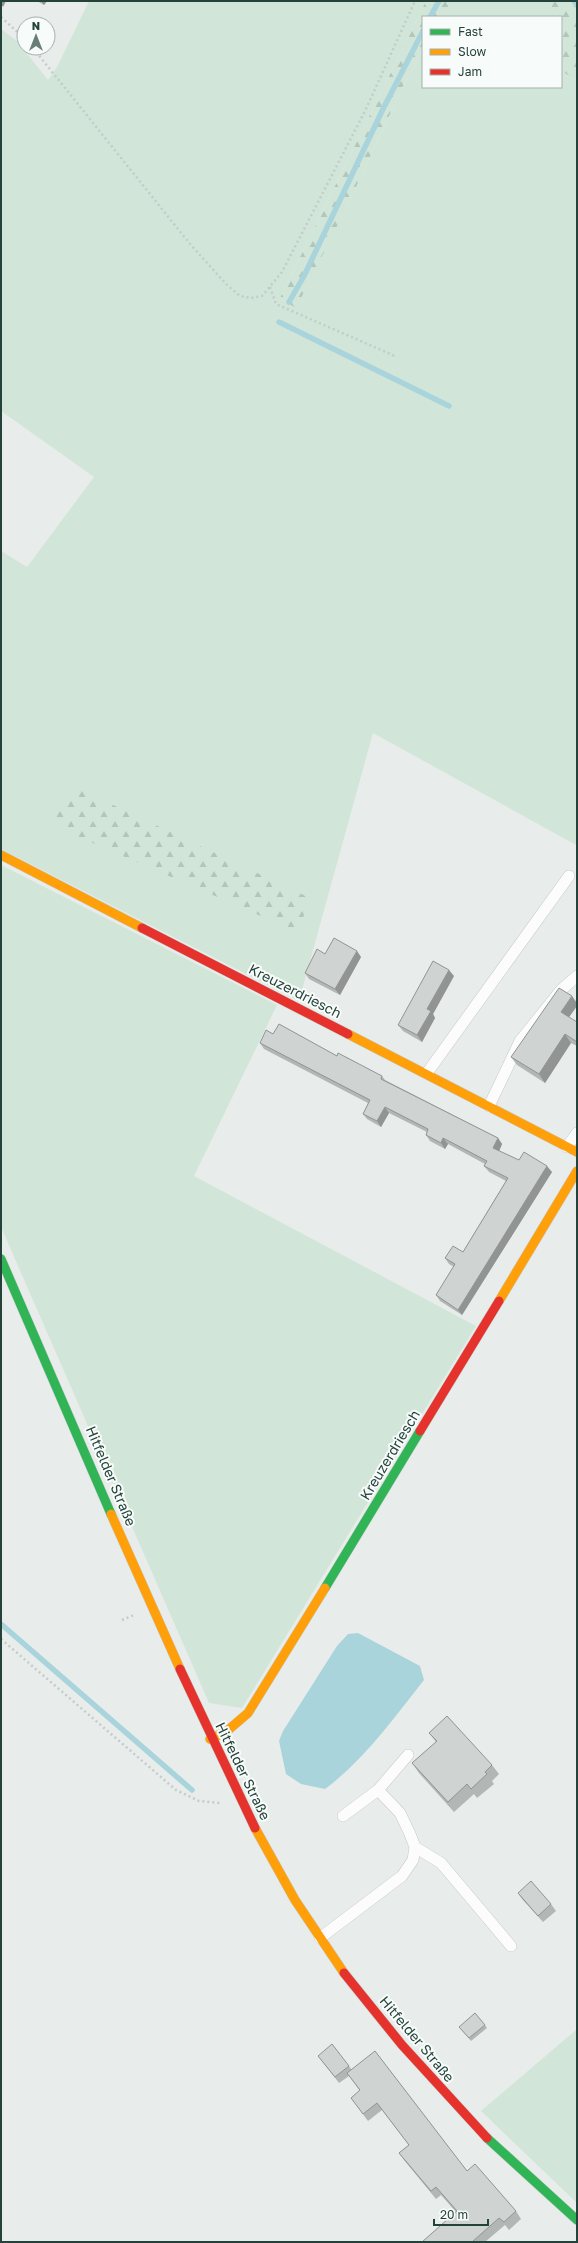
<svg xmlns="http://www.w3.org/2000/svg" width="578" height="2243" font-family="'Golos Text',sans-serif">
  <defs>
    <pattern id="forest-firs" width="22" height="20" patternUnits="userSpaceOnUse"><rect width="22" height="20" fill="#d1e6d8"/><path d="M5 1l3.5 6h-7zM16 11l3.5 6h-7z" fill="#b3c6ba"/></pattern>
  </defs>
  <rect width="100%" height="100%" fill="#e8edeb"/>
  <path fill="#d1e6d8" d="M 89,1 L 426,1 L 280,298 L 348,204 L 402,88 L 423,50 L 423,87 L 561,87 L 561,70 L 577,82 L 577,843 L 576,845 L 373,733 L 299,1001 L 1,849 L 1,551 L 27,567 L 94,477 L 1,411 L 1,29 L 17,41 L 48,80 L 57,67 Z
    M 452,1 L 548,1 L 558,17 L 441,17 Z
    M 1,865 L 277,1005 L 194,1176 L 476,1326 L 242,1708 L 209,1703 L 1,1227 Z
    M 577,2029 L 577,2203 L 481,2111 Z"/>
  <path fill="url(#forest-firs)" d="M 426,1 L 452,1 L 441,17 L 423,17 L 423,50 L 402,88 L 348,204 L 296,308 L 280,298 Z
    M 548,1 L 577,1 L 577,82 L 561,70 L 563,24 L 561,17 L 558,17 Z
    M 75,787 L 310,898 L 298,932 L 51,825 Z"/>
  <path fill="#a9d4db" d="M 358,1633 L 420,1666 L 424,1680 C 394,1718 364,1760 325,1789 L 301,1784 L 286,1774 L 279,1741 L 283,1731 L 337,1646 L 348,1634 Z"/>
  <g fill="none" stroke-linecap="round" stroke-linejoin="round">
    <path stroke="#a9d4db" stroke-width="5.5" d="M 574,1 L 577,5
      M 430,17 L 439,1
      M 289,302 L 304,276 L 383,109 L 423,31
      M 279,322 L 449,406
      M 1,1624 L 192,1790"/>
    <defs>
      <path id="lane" d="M 427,1073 L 569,876
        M 489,1106 L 520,1041 L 561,990 L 577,976
        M 567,1147 L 577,1133
        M 343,1816 L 378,1790
        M 415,1847 L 441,1863 L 511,1946
        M 320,1938 L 402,1876 L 413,1860 L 415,1847 L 410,1834 L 400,1813 L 378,1790 L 408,1755"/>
      <path id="fast" d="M 1,1259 L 111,1514
        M 325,1588 L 420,1431
        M 487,2138 L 577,2220"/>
      <path id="slow" d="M 1,855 L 142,928
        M 348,1034 L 577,1152
        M 499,1301 L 577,1171
        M 111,1514 L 180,1669
        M 210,1739 L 227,1731 L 248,1713 L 325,1588
        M 255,1828 L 295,1900 L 344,1973"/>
      <path id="jam" d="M 142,928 L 348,1034
        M 420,1431 L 499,1301
        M 180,1669 L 255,1828
        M 344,1973 L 402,2045 L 487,2138"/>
    </defs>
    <use href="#lane" stroke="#c5cac8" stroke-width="12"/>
    <use href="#fast" stroke="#c3cbc8" stroke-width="10"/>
    <use href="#slow" stroke="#c3cbc8" stroke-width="10"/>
    <use href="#jam" stroke="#c3cbc8" stroke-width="10"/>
    <path stroke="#c3ccca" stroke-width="2.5" stroke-dasharray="2 3" stroke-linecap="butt" d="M 1,17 L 24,38
      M 33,48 L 190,244 L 227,285 L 240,296 L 251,298 L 262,296 L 282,272 L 365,111 L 415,1
      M 270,287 L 276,304 L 397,357
      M 122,1620 L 134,1615
      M 1,1639 L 176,1790 L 199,1801 L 220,1803"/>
    <use href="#lane" stroke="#fcfcfc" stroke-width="11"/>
    <use href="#fast" stroke="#30b455" stroke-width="9"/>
    <use href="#slow" stroke="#ff9f0a" stroke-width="9"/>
    <use href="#jam" stroke="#e5322d" stroke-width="9"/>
  </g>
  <path fill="#b2b6b5" d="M 37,1 L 47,1 L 44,5 Z
    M 325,954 L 361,957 L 340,995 L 309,979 L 305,973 Z
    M 454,976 L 433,1014 L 435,1018 L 422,1042 L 403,1031 L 398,1025 Z
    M 577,1006 L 569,1017 L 577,1022 L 577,1046 L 571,1043 L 545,1083 L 517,1065 L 511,1057 Z
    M 273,1034 L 337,1056 L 382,1076 L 385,1080 L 498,1138 L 502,1144 L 499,1151 L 519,1160 L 552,1172 L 462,1315 L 440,1301 L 436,1295 L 454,1267 L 449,1264 L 445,1258 L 463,1252 L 506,1181 L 489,1172 L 484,1166 L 485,1164 L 448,1144 L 445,1149 L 430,1141 L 426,1135 L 427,1132 L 389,1113 L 381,1127 L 367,1119 L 363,1114 L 368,1103 L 264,1049 L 260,1043 Z
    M 429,1733 L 492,1765 L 499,1774 L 492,1781 L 494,1784 L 477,1798 L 474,1794 L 454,1812 L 419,1773 L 412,1763 L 436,1742 Z
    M 518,1893 L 551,1904 L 556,1911 L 543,1922 L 522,1899 Z
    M 485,2025 L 487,2028 L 471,2041 L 459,2027 Z
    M 318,2056 L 349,2066 L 351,2069 L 467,2171 L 516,2211 L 521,2219 L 509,2230 L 505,2225 L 485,2242 L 422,2242 L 456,2212 L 441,2195 L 436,2199 L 404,2160 L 399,2153 L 409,2145 L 382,2110 L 368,2121 L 351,2098 L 360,2091 L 349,2076 L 339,2083 Z"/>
  <path fill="#919493" d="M 1,1 L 6,1 L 3,7 L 1,4 Z
    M 41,1 L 47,1 L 44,5 Z
    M 357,951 L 361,957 L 340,995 L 335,989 Z
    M 449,970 L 454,976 L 433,1014 L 435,1018 L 422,1042 L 417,1035 L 427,1009 Z
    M 572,996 L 577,1003 L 577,1006 L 567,1020 L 561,1012 Z
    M 565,1034 L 571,1043 L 545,1083 L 539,1074 Z
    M 385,1107 L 389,1113 L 381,1127 L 377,1121 Z
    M 443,1138 L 448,1144 L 445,1149 L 441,1143 Z
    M 498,1138 L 502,1144 L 498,1154 L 493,1148 Z
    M 547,1166 L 552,1172 L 462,1315 L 458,1310 Z"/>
  <path fill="#cfd4d2" stroke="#919493" d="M 334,938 L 357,951 L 335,989 L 305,973 L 317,949 L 325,954 Z
    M 433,961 L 449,970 L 427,1009 L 431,1011 L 417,1035 L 398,1025 Z
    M 559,988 L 572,996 L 561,1012 L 577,1022 L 577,1042 L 565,1034 L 539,1074 L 511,1057 Z
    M 279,1024 L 337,1056 L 338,1053 L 382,1076 L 381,1079 L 498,1138 L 493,1148 L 519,1160 L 524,1152 L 547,1166 L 458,1310 L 436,1295 L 455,1264 L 445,1258 L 453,1246 L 463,1252 L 508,1178 L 484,1166 L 487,1161 L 443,1138 L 441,1143 L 426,1135 L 428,1129 L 385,1107 L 377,1121 L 363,1114 L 370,1100 L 260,1043 L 266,1030 L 273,1034 Z
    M 447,1716 L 492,1765 L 485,1772 L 487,1774 L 471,1789 L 467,1784 L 448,1802 L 412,1763 L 437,1741 L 429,1733 Z
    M 531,1881 L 551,1904 L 538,1916 L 518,1893 Z
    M 475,2013 L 485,2025 L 469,2038 L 459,2027 Z
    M 332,2044 L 349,2066 L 335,2077 L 318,2056 Z
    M 375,2051 L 467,2171 L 475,2164 L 516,2211 L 504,2222 L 499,2218 L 472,2242 L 422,2242 L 457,2211 L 436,2187 L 431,2191 L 399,2153 L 409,2145 L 377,2103 L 363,2114 L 351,2098 L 360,2090 L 347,2073 Z"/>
  <g text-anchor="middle" stroke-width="4" stroke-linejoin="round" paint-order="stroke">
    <g font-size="14" fill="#24423a" stroke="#f7fbf9">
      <text transform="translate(295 991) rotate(27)" y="5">Kreuzerdriesch</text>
      <text transform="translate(390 1455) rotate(-59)" y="5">Kreuzerdriesch</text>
      <text transform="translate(111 1476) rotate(67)" y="5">Hitfelder Straße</text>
      <text transform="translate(243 1771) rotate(64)" y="5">Hitfelder Straße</text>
      <text transform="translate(417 2039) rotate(50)" y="5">Hitfelder Straße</text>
    </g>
  </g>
  <rect width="578" height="2243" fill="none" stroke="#24423a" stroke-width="4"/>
  <rect x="422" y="16" width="140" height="72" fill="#f7fbf9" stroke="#a3b1ad"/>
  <rect x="430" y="29" width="20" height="6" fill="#30b455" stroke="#a3b1ad"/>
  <text x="458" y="36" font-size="12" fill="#24423a">Fast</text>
  <rect x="430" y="49" width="20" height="6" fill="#ff9f0a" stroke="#a3b1ad"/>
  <text x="458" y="56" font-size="12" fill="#24423a">Slow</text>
  <rect x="430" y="69" width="20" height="6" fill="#e5322d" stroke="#a3b1ad"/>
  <text x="458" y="76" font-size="12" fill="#24423a">Jam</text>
  <g transform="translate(36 36)"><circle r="19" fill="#f7fbf9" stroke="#a3b1ad"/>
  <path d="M0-3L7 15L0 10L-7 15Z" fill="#697e78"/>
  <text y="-6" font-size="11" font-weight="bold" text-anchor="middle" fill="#24423a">N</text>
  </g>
  <path d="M434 2219v6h54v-6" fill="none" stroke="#24423a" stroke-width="2"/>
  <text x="440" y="2219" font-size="12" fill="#24423a" stroke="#f7fbf9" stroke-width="3" paint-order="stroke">20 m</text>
</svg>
